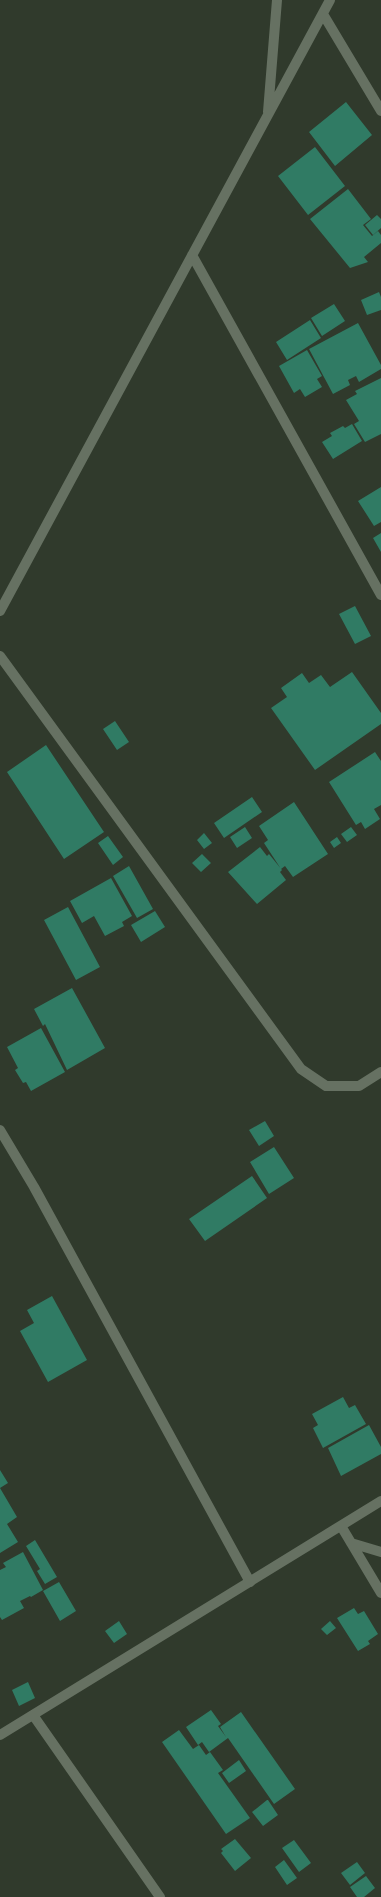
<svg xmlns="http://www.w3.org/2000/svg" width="381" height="1897" font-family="'Golos Text',sans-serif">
  <rect width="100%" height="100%" fill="#303a2c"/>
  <path fill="#307b64" d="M 346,102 L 372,135 L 335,166 L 309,132 Z
    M 315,147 L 345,186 L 308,215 L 278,176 Z
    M 348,189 L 371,219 L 363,225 L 372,236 L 378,231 L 381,235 L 381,243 L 364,257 L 368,262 L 350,268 L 310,219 Z
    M 377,215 L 381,219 L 381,228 L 373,235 L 365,225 Z
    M 379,292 L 381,297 L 381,310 L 367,315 L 361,300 Z
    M 334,304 L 345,321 L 322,336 L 311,318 Z
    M 310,320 L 321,338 L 287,360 L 276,342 Z
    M 358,323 L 381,365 L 381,369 L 359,382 L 356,376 L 348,380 L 350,385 L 333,394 L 309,349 Z
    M 307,350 L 322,376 L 317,379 L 322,387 L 305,397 L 300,389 L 294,393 L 279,366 Z
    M 381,378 L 381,434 L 365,442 L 354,424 L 359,421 L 346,400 L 357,394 L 355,391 Z
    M 352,424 L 362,441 L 333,459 L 322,442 L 332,436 L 330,433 L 343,426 L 345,428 Z
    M 381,487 L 381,522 L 374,526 L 358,501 Z
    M 381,533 L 381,552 L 373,538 Z
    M 355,606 L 371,636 L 355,644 L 339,614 Z
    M 352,672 L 381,713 L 381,724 L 315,770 L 271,708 L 287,697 L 281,688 L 302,673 L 309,683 L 321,675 L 330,687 Z
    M 115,721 L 129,742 L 117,750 L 103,729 Z
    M 46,745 L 104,832 L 64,859 L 7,772 Z
    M 375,752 L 381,761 L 381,805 L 374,809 L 380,819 L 365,829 L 361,822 L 356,825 L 329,782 Z
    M 252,797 L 262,812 L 224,838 L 214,823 Z
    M 294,802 L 328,854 L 293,877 L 285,866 L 281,869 L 264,843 L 268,840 L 259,826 Z
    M 245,827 L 252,838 L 237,848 L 230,837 Z
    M 351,827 L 357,835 L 347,842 L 341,834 Z
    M 204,833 L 212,843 L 204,849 L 197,840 Z
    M 108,836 L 123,857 L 113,865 L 98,843 Z
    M 337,837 L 341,843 L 334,848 L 330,842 Z
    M 260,847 L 267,856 L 269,854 L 282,870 L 280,872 L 286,880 L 257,904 L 228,872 Z
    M 202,854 L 211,863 L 201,872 L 192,863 Z
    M 129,866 L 153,909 L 137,918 L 113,876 Z
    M 111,878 L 132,916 L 122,922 L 124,926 L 105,936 L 94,916 L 82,923 L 70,901 Z
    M 68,907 L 100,967 L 76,980 L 44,920 Z
    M 155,911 L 165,927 L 141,942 L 131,925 Z
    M 72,988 L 105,1048 L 67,1070 L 45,1024 L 43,1026 L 34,1009 Z
    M 41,1028 L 65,1072 L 31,1091 L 26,1082 L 23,1083 L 15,1070 L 18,1068 L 7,1047 Z
    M 265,1121 L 274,1136 L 259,1146 L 249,1130 Z
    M 274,1147 L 294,1178 L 269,1194 L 250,1162 Z
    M 252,1176 L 267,1198 L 205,1241 L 189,1219 Z
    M 52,1296 L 87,1360 L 48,1382 L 20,1331 L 34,1323 L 27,1310 Z
    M 343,1397 L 349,1408 L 355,1405 L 366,1424 L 323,1448 L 313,1428 L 318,1425 L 312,1414 Z
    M 369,1425 L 381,1447 L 381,1454 L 341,1476 L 328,1448 Z
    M 0,1470 L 8,1483 L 0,1488 Z
    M 0,1488 L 17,1517 L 7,1524 L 18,1542 L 0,1553 Z
    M 35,1540 L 57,1577 L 45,1584 L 37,1571 L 40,1569 L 26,1546 Z
    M 23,1552 L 43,1590 L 31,1597 L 30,1596 L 20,1601 L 24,1608 L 2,1620 L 0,1617 L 0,1570 L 6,1567 L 3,1563 Z
    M 59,1582 L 76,1611 L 60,1621 L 43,1591 Z
    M 354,1608 L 358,1614 L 364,1611 L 378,1634 L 368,1641 L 370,1644 L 358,1651 L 337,1618 Z
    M 119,1621 L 127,1634 L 114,1643 L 105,1631 Z
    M 330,1621 L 336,1628 L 327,1635 L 321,1629 Z
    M 28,1682 L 35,1698 L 19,1706 L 12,1690 Z
    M 211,1710 L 221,1724 L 218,1726 L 226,1737 L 220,1727 L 241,1712 L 295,1789 L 274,1804 L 228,1738 L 209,1752 L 202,1742 L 198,1745 L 186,1727 Z
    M 179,1730 L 193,1749 L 199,1745 L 206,1755 L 210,1752 L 223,1770 L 218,1773 L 250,1818 L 226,1834 L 162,1742 Z
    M 239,1760 L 246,1771 L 229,1783 L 222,1773 Z
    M 267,1800 L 268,1800 L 278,1815 L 263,1826 L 252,1812 Z
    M 235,1839 L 251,1858 L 235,1871 L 221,1853 L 223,1851 L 221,1849 Z
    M 294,1840 L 311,1863 L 299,1872 L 282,1848 Z
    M 284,1860 L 297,1878 L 287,1885 L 275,1867 Z
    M 357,1862 L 365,1873 L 350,1885 L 341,1873 Z
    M 366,1876 L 375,1888 L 364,1897 L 357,1897 L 350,1887 Z"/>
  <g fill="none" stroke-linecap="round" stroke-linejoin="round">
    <path stroke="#667162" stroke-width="10" d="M 323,14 L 381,111
      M 268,112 L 277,0
      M 192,255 L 381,595
      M 0,611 L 330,0
      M 0,656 L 301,1069 L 326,1086 L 359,1086 L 381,1072
      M 0,1130 L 34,1187 L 250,1582
      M 341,1526 L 381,1593
      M 351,1543 L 381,1552
      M 33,1715 L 160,1897
      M 0,1735 L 381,1501"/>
  </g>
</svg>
